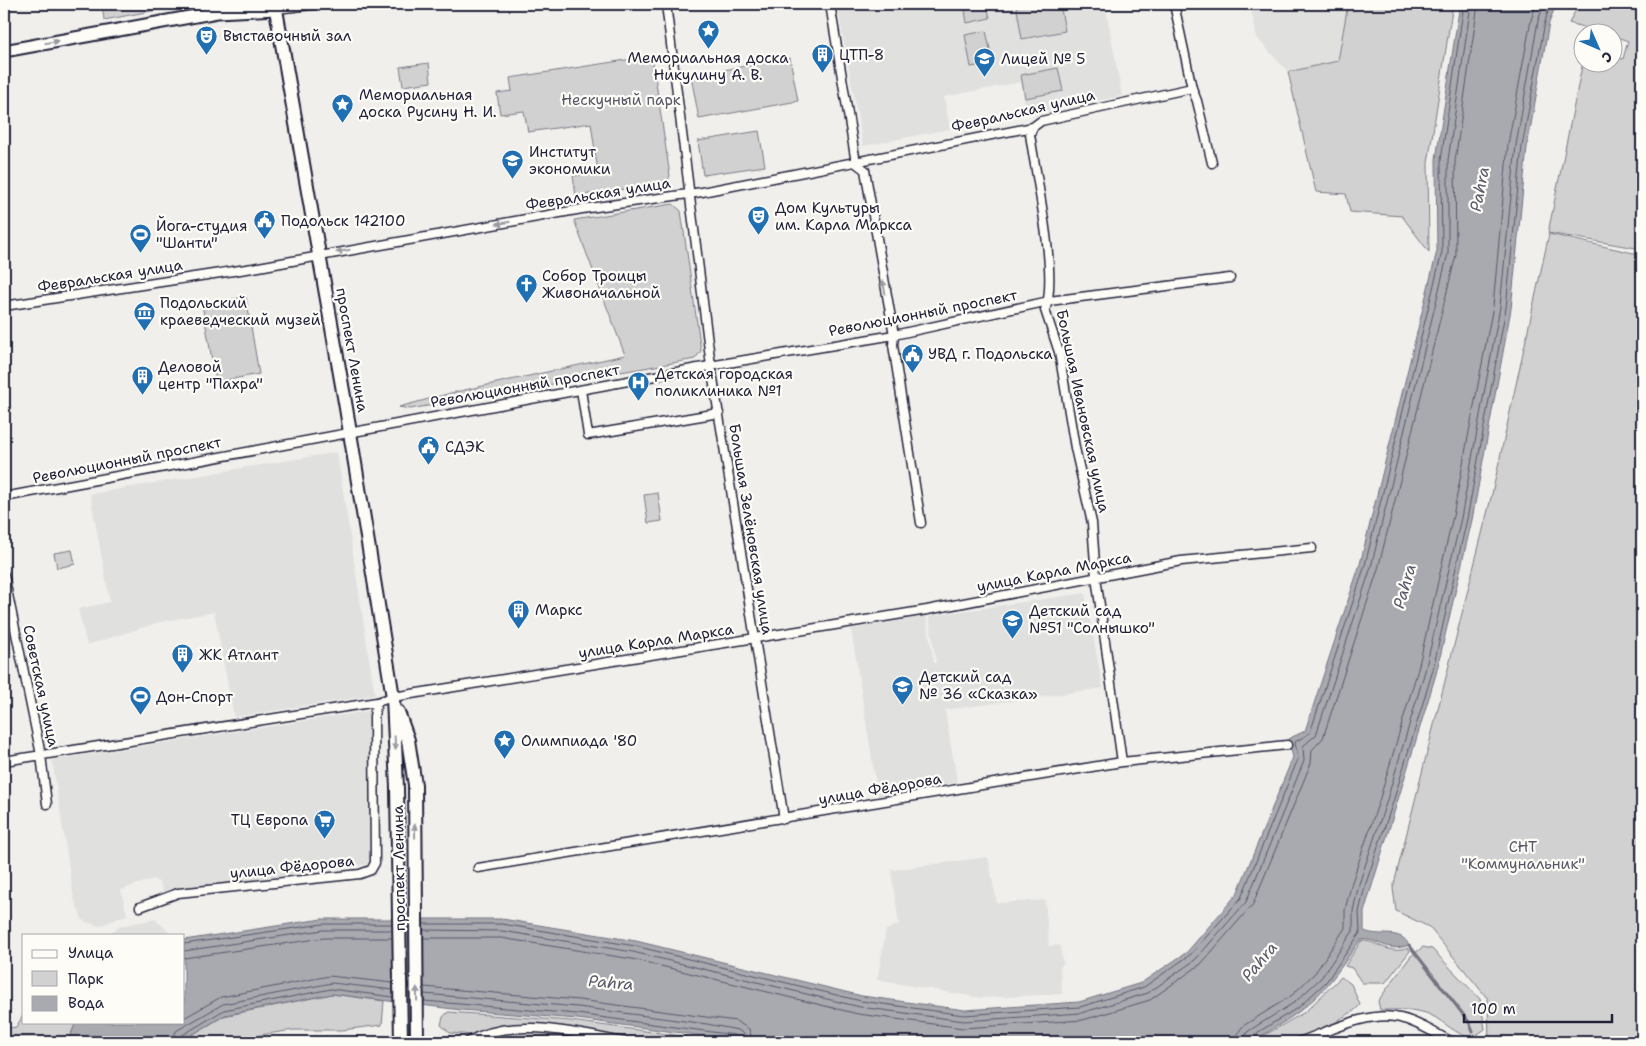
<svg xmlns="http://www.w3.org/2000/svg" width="1646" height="1046" font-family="'Shantell Sans',sans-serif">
  <rect width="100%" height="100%" fill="#f0efec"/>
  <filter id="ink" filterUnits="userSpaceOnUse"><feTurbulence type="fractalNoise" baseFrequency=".02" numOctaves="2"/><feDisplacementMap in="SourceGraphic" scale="10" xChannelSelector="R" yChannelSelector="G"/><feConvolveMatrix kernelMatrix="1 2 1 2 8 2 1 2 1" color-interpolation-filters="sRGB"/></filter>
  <g filter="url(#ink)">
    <path fill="#e0e0df" d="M 837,4 L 1105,4 L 1122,96 L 1027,114 L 1021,82 L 944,97 L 950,129 L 863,146 Z
      M 1250,4 L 1348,4 L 1338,61 L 1288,72 L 1257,38 Z
      M 337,452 L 375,695 L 234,717 L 214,612 L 160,622 L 87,645 L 78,609 L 110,602 L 90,494 Z
      M 1085,593 L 1103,688 L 945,710 L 957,782 L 878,796 L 851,629 L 926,616 L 934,663 L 936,663 L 929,616 Z
      M 369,711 L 370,864 L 163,892 L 160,883 L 153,879 L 121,890 L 127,915 L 99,926 L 83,921 L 74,899 L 52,760 Z
      M 988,857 L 997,903 L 1045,900 L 1049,946 L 1060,945 L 1063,964 L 1060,967 L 1062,994 L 981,998 L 877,980 L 886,930 L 899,924 L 891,870 Z
      M 155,919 L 172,935 L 110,935 L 120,926 Z"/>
    <path fill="#d2d1d1" stroke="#7a7a86" d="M 102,4 L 188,4 L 104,20 Z
      M 1016,4 L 1060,4 L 1065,31 L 1022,39 Z
      M 1348,4 L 1453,4 L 1428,163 L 1429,252 L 1402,216 L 1350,212 L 1346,194 L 1316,192 L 1288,72 L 1338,61 Z
      M 1579,4 L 1642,4 L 1642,249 L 1548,233 L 1583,61 L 1584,62 L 1614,62 L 1614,58 L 1623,59 L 1628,41 L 1614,36 L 1614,32 L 1601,32 L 1569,23 Z
      M 987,6 L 990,18 L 967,23 L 965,10 Z
      M 986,31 L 993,63 L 971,67 L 965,35 Z
      M 652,56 L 670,176 L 666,183 L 576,196 L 573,176 L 598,172 L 591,123 L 528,132 L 524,111 L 500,114 L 497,93 L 512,91 L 510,78 Z
      M 790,58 L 798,101 L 699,119 L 691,76 Z
      M 429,63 L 431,82 L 403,86 L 400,67 Z
      M 1058,68 L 1063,91 L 1025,98 L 1021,75 Z
      M 759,131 L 765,166 L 703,175 L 698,141 Z
      M 673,204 L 681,211 L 701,351 L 695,359 L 410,409 L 399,407 L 451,393 L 625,355 L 574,220 Z
      M 1549,234 L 1642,255 L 1642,1042 L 1489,1042 L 1488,999 L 1429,927 L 1396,911 L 1393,888 L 1492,494 Z
      M 246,297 L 259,374 L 216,382 L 202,304 Z
      M 658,493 L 662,521 L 648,523 L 644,495 Z
      M 72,550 L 75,564 L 57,568 L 54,553 Z
      M 1361,941 C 1377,940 1389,956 1408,948 L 1410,951 L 1385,983 L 1362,983 L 1352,968 L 1345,966 Z
      M 1423,947 L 1432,949 L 1480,999 L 1485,1029 L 1472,1038 C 1455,1034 1446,1023 1431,1015 C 1416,1008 1396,1010 1380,1010 L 1378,1001 L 1411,956 Z
      M 1341,977 L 1351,984 L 1360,1005 C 1350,1017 1334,1017 1328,1034 L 1309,1042 L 1253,1042 L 1305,1012 Z
      M 332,994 L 384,1001 L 382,1025 L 342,1030 L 294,1030 L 260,1035 L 248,1042 L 180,1042 L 224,1016 Z
      M 448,1012 L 571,1021 L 726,1042 L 581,1042 L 576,1038 L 496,1037 L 450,1033 L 441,1025 L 443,1017 Z
      M 24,1014 L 24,1022 L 76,1022 L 68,1042 L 4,1042 L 4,1029 L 16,1027 Z"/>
    <path fill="#a9a9b0" stroke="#737381" d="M 1460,4 L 1556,4 L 1549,23 L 1527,147 L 1511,309 L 1472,520 L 1436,674 L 1364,912 L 1364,931 C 1382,938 1400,928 1409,945 C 1388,954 1377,937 1360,940 C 1334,978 1319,1001 1279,1025 C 1268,1032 1258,1039 1245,1042 L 749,1042 L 577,1019 L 461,1010 L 332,994 L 225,1015 L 180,1042 L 68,1042 L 76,1022 L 184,1022 L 184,940 L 322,919 L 502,919 L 636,941 L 862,996 L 965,1010 L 1079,1002 L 1141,983 L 1187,952 L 1237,894 L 1293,757 L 1288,739 L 1305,731 L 1360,564 L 1437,251 L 1436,159 Z"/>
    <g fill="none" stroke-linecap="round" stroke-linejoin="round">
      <path stroke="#58586a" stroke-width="1" d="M 424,924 L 502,924 L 635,946 L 861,1001 L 964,1015 L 1080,1007 L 1144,987 L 1190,955 L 1241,898 L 1298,759 L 1295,742 L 1310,733 L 1365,565 L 1442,252 L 1441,160 L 1464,4
        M 424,930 L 502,931 L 633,952 L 860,1007 L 964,1021 L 1081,1013 L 1148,993 L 1195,960 L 1246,902 L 1304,761 L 1303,746 L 1316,735 L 1371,567 L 1448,253 L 1448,160 L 1471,4
        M 424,938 L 501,938 L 632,959 L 858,1014 L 963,1028 L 1083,1020 L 1150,1000 L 1201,964 L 1253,904 L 1311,763 L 1312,750 L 1323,738 L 1378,569 L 1456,255 L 1455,161 L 1478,4
        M 184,944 L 323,924 L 392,924
        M 184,951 L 323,930 L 392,930
        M 184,958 L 324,938 L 392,938
        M 424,987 L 579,1000 L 736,1021 L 749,1029 L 753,1042
        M 424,994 L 578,1007 L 707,1024 L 738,1030 L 744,1034 L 745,1042
        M 424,1001 L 577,1014 L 735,1035 L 739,1042
        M 184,1018 L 221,997 L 329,976 L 393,983
        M 172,1042 L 176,1031 L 223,1004 L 332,983 L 393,990
        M 178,1042 L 181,1036 L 224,1010 L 331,989 L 393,997
        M 1236,1042 L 1237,1034 L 1243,1026 L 1291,996 L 1315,973 L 1345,928 L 1345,910 L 1352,882 L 1380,798 L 1418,669 L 1453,516 L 1493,306 L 1508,144 L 1531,20 L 1536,4
        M 1243,1042 L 1247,1032 L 1295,1002 L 1321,978 L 1353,931 L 1353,911 L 1359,884 L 1387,800 L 1425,671 L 1461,518 L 1500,307 L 1516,145 L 1538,21 L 1544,4
        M 1250,1042 L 1252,1036 L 1299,1007 L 1326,982 L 1360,933 L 1359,912 L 1365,886 L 1393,802 L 1432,673 L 1467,519 L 1506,308 L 1522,146 L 1545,22 L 1550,4"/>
      <path stroke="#737381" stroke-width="3" d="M 1409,945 L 1469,1022 L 1473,1032"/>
      <defs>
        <path id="street" d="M 666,4 L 711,366 L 784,819
          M 830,4 L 856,163 L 865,170 L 894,335 L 893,345 L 921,523
          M 1174,4 L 1192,88 L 1197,101 L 1212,163
          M 276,9 L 320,4
          M 1033,127 L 1030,134 C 1035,172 1059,278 1045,310 L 1059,352 L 1075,448 L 1092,523 L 1096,577 L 1122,762
          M 4,306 L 253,268 L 582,209 L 702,192 L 1033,127 L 1041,121 L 1192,88
          M 581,390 L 588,435 L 719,413
          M 4,497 L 698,368 L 894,335 L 1049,301 L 1230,278
          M 4,575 L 41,755 L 47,804
          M 4,761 L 377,702 L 393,697 L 927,610 L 1181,561 L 1312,548
          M 478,868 L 1122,762 L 1287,745
          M 140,907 L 178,893 L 360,874 L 371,870 L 375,863 L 374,716 L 377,702
          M 468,1042 C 513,1015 577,1034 625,1042
          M 1299,1042 C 1327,1032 1370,1010 1400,1018 C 1419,1022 1435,1034 1453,1042"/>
        <path id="secondary" d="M 4,51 L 217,12 L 276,9"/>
        <path id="primary" d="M 275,4 L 346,408 L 393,697 L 397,788 L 401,1042
          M 398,712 L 408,740 L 415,785 L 417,1042"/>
      </defs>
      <use href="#street" stroke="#22223b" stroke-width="11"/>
      <use href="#secondary" stroke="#22223b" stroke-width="15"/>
      <use href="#primary" stroke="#22223b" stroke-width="16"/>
      <use href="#street" stroke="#fdfcf7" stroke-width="8"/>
      <use href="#secondary" stroke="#fdfcf7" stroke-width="11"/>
      <use href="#primary" stroke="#fdfcf7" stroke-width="12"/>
    </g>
    <defs><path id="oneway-solid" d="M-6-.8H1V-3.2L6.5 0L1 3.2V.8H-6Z" transform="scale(1.25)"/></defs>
    <g fill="#9a9aa2">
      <use href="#oneway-solid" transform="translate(52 42) rotate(-10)"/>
      <use href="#oneway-solid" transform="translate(503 223) rotate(170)"/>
      <use href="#oneway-solid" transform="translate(343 251) rotate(170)"/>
      <use href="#oneway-solid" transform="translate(884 287) rotate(-101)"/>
      <use href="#oneway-solid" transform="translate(395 743) rotate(87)"/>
      <use href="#oneway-solid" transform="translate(415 831) rotate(-91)"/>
      <use href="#oneway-solid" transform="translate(417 994) rotate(-91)"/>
    </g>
  </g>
  <defs>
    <symbol id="sight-pin" viewBox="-11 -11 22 30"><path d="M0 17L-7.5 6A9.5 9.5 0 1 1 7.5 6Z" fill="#1f6fb2" stroke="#fdfcf7"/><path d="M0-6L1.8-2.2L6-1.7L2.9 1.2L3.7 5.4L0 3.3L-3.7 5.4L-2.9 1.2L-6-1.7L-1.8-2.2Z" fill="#fff"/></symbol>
    <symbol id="theatre-pin" viewBox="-11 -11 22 30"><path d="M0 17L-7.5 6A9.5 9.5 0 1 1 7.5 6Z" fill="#1f6fb2" stroke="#fdfcf7"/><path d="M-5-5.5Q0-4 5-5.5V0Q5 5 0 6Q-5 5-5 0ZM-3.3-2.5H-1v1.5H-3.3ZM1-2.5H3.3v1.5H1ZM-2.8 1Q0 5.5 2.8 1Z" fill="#fff"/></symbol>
    <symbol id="building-pin" viewBox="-11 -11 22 30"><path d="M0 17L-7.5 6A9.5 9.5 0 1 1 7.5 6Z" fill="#1f6fb2" stroke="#fdfcf7"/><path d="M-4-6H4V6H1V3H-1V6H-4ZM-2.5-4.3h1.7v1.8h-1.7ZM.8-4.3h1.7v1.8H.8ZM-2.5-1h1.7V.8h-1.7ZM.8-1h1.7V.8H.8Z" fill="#fff"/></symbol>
    <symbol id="school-pin" viewBox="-11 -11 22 30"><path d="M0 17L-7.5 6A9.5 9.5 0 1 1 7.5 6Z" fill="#1f6fb2" stroke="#fdfcf7"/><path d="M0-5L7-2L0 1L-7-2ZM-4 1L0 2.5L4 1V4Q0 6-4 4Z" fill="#fff"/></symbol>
    <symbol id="university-pin" viewBox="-11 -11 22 30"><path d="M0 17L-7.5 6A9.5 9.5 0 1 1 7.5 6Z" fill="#1f6fb2" stroke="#fdfcf7"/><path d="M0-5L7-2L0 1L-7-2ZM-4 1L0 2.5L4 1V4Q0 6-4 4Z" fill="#fff"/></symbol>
    <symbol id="civic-pin" viewBox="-11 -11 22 30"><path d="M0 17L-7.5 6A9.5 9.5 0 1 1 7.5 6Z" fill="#1f6fb2" stroke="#fdfcf7"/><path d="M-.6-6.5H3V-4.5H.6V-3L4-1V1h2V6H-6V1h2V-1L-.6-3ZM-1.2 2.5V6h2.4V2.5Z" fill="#fff"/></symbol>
    <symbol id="stadium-pin" viewBox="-11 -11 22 30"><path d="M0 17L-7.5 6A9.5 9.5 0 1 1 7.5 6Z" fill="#1f6fb2" stroke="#fdfcf7"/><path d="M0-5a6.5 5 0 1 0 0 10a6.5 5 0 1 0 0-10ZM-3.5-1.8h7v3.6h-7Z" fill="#fff"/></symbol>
    <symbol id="church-pin" viewBox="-11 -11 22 30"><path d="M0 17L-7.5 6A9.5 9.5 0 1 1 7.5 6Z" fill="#1f6fb2" stroke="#fdfcf7"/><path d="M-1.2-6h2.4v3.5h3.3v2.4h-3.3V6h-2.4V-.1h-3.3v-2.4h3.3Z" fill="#fff"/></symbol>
    <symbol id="museum-pin" viewBox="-11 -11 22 30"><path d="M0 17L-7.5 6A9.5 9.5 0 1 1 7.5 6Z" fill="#1f6fb2" stroke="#fdfcf7"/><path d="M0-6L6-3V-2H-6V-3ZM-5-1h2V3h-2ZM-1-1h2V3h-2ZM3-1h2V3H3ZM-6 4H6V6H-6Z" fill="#fff"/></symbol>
    <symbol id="hospital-pin" viewBox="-11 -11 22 30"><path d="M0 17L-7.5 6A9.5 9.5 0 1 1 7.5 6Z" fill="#1f6fb2" stroke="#fdfcf7"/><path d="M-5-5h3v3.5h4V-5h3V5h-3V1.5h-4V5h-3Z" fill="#fff"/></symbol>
    <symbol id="supermarket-pin" viewBox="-11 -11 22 30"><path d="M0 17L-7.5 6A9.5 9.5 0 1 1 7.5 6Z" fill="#1f6fb2" stroke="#fdfcf7"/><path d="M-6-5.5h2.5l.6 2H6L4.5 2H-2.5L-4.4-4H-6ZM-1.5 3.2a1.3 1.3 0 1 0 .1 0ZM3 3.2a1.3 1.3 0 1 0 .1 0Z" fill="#fff"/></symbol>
  </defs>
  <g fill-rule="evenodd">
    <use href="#sight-pin" x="696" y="18" width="25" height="34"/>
    <use href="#theatre-pin" x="194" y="24" width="25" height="34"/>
    <use href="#building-pin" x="810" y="42" width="25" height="34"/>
    <use href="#school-pin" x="972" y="46" width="25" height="34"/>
    <use href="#sight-pin" x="330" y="92" width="25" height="34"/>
    <use href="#university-pin" x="500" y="148" width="25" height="34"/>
    <use href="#theatre-pin" x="746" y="204" width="25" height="34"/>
    <use href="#civic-pin" x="252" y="208" width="25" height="34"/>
    <use href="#stadium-pin" x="128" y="222" width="25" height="34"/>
    <use href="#church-pin" x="514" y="272" width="25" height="34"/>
    <use href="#museum-pin" x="132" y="300" width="25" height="34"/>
    <use href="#civic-pin" x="900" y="342" width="25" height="34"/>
    <use href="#building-pin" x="130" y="364" width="25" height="34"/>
    <use href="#hospital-pin" x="626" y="370" width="25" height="34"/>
    <use href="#civic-pin" x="416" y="434" width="25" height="34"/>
    <use href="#building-pin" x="506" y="598" width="25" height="34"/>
    <use href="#school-pin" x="1000" y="608" width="25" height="34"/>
    <use href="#building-pin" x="170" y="642" width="25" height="34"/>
    <use href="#school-pin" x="890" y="674" width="25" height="34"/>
    <use href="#stadium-pin" x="128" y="684" width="25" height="34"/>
    <use href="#sight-pin" x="492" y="728" width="25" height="34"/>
    <use href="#supermarket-pin" x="312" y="808" width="25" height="34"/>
  </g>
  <g text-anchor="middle" stroke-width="4.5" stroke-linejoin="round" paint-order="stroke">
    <g font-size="15" fill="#22223b" stroke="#fdfcf7" text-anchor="start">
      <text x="223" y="41">Выставочный зал</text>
      <text x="839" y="60">ЦТП-8</text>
      <text x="708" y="63" text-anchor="middle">Мемориальная доска<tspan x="708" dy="17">Никулину А. В.</tspan></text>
      <text x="1001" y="64">Лицей № 5</text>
      <text x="359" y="100">Мемориальная<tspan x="359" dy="17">доска Русину Н. И.</tspan></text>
      <text x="529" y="157">Институт<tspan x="529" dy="17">экономики</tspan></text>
      <text x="775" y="213">Дом Культуры<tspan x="775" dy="17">им. Карла Маркса</tspan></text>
      <text x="281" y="226">Подольск 142100</text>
      <text x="156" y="231">Йога-студия<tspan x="156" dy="17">"Шанти"</tspan></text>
      <text x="542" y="281">Собор Троицы<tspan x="542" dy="17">Живоначальной</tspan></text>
      <text x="160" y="308">Подольский<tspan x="160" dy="17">краеведческий музей</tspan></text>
      <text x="928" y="359">УВД г. Подольска</text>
      <text x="158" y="372">Деловой<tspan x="158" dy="17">центр "Пахра"</tspan></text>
      <text x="655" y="379">Детская городская<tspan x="655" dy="17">поликлиника №1</tspan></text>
      <text x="445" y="452">СДЭК</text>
      <text x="535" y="615">Маркс</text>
      <text x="1029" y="616">Детский сад<tspan x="1029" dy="17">№51 "Солнышко"</tspan></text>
      <text x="199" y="660">ЖК Атлант</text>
      <text x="919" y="682">Детский сад<tspan x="919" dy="17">№ 36 «Сказка»</tspan></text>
      <text x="156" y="702">Дон-Спорт</text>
      <text x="521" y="746">Олимпиада '80</text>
      <text x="308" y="825" text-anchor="end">ТЦ Европа</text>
    </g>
    <g font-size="15" fill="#575768" stroke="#fdfcf7">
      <text x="621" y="105">Нескучный парк</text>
      <text x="1523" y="852">СНТ<tspan x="1523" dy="17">"Коммунальник"</tspan></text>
    </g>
    <g font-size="15" fill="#22223b" stroke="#fdfcf7">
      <text transform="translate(1023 111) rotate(-13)" y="5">Февральская улица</text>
      <text transform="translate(598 194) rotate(-9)" y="5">Февральская улица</text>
      <text transform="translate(110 276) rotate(-9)" y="5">Февральская улица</text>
      <text transform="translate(923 313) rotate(-11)" y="5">Революционный проспект</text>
      <text transform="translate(352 350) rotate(80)" y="5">проспект Ленина</text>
      <text transform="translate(525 386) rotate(-10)" y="5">Революционный проспект</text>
      <text transform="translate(1083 411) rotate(78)" y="5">Большая Ивановская улица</text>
      <text transform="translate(127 460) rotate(-11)" y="5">Революционный проспект</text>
      <text transform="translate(751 529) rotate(81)" y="5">Большая Зелёновская улица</text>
      <text transform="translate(1054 572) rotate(-11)" y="5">улица Карла Маркса</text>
      <text transform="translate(656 641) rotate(-9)" y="5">улица Карла Маркса</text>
      <text transform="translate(41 686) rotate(78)" y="5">Советская улица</text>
      <text transform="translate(880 789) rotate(-10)" y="5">улица Фёдорова</text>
      <text transform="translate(292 867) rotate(-6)" y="5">улица Фёдорова</text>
      <text transform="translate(399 868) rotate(-91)" y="5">проспект Ленина</text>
    </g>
    <g font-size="16" font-style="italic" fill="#58586a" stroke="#fdfcf7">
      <text transform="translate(1479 189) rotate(-79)" y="6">Pahra</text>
      <text transform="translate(1404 586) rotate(-74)" y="6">Pahra</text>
      <text transform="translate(1259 961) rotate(-50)" y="6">Pahra</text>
      <text transform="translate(611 982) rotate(5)" y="6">Pahra</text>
    </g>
  </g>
  <rect width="1646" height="1046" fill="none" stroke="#fdfcf7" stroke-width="20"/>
  <rect x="10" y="10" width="1626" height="1026" fill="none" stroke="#22223b" stroke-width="2" filter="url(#ink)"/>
  <rect x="22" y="934" width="162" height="90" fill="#fdfcf7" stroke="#a5a5ac"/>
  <rect x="32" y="950" width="25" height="8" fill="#fdfcf7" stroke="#a5a5ac"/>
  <text x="68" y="958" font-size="15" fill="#22223b">Улица</text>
  <rect x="32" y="971" width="25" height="15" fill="#d2d1d1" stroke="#a5a5ac"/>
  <text x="68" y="984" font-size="15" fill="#22223b">Парк</text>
  <rect x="32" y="996" width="25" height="15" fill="#a9a9b0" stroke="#a5a5ac"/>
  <text x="68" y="1008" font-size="15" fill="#22223b">Вода</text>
  <g transform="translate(1598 48) rotate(135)"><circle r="24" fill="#fdfcf7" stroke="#a5a5ac"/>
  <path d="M0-4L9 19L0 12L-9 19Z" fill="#1f6fb2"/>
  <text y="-8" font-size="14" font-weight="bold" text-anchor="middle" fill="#22223b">С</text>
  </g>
  <path d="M1464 1014v8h148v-8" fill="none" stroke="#22223b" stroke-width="2.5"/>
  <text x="1471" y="1014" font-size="15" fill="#22223b" stroke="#fdfcf7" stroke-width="4" paint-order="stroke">100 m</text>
</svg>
